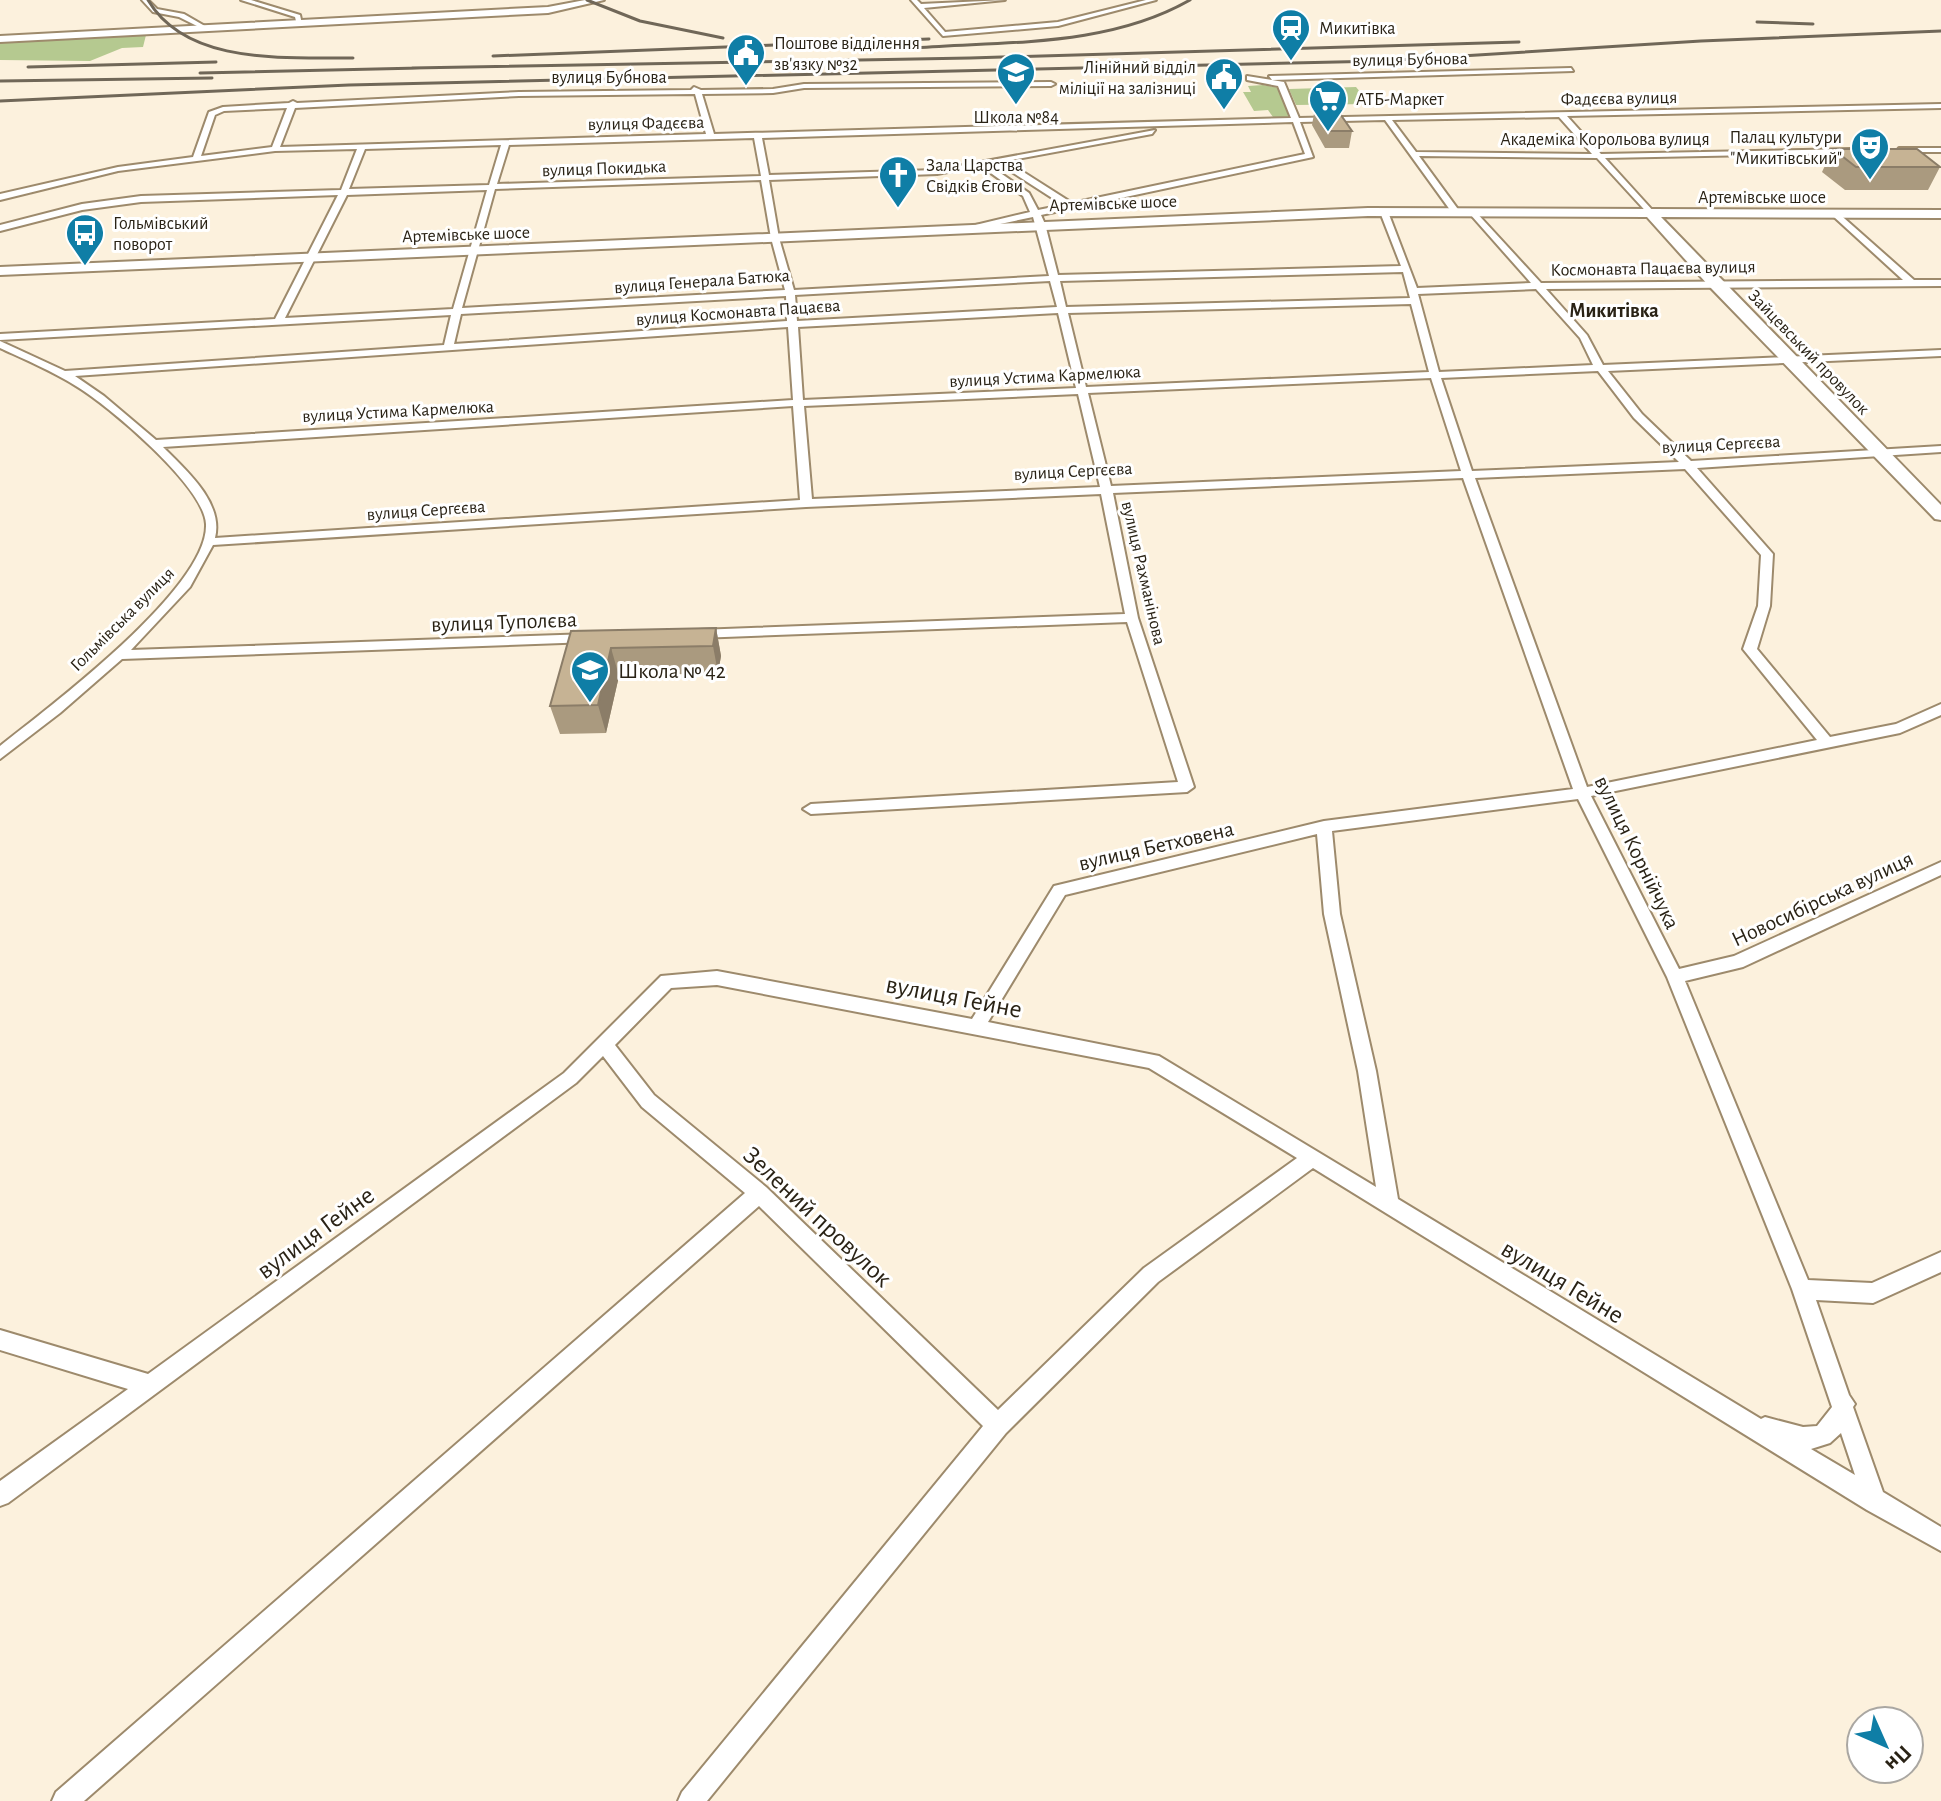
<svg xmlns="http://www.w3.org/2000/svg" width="1941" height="1801" font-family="'Alegreya Sans',sans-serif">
  <rect width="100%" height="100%" fill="#fcf1dd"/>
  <path fill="#b5c990" d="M 146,35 L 143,47 L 122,48 L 90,61 L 0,60 L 0,42 Z
    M 1263,85 L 1284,89 L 1298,120 L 1275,120 L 1268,110 L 1254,111 L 1243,92 L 1251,92 L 1248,86 Z
    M 1356,87 L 1370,104 L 1296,105 L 1289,89 Z"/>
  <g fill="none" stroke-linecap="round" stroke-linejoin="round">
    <defs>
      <path id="street" d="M 142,0 L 148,0 L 157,9 L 184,14 L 210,29 L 205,30 L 179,17 L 153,12 Z
        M 241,0 L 251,0 L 300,15 L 302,24 L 297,25 L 295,17 Z
        M 911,0 L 917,0 L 921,4 L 1005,0 L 924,8 L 945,32 L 1058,22 L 1146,0 L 1156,0 L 1058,26 L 943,36 Z
        M 1571,68 L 1573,71 L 1272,80 L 1284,82 L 1299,118 L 1941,104 L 1941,108 L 1567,116 L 1601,154 L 1851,149 L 1855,151 L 1851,153 L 1605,158 L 1655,213 L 1655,217 L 1652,218 L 1597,158 L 1419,156 L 1460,212 L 1453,214 L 1385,120 L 1300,122 L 1313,157 L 1041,215 L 1045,224 L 1058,275 L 1401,266 L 1380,212 L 1384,209 L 1388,212 L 1417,288 L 1531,283 L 1470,214 L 1470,210 L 1473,209 L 1541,283 L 1903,280 L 1833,216 L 1833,212 L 1836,211 L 1914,280 L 1941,280 L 1941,286 L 1546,289 L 1587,335 L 1603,365 L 1941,350 L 1941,356 L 1608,371 L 1642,414 L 1691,461 L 1941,446 L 1941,452 L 1697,468 L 1773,554 L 1770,606 L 1757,649 L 1830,737 L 1896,724 L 1941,704 L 1941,715 L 1900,733 L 1591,796 L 1679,969 L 1734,956 L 1941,862 L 1941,875 L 1743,967 L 1685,981 L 1808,1280 L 1872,1283 L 1941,1252 L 1941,1272 L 1873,1303 L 1816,1300 L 1849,1395 L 1855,1404 L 1853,1407 L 1883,1492 L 1941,1527 L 1941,1551 L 1867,1510 L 1313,1168 L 1158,1282 L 1006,1433 L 707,1801 L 678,1801 L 682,1792 L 983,1426 L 759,1206 L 84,1801 L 52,1801 L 56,1792 L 745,1193 L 642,1107 L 603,1056 L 576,1083 L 8,1503 L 0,1506 L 0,1481 L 128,1389 L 0,1350 L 0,1330 L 148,1374 L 564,1073 L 661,976 L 717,971 L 972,1019 L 1054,886 L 1324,821 L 1573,789 L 1463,478 L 1113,493 L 1138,618 L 1194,787 L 1187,792 L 811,814 L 803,809 L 811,804 L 1178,782 L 1127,622 L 698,638 L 691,634 L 698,630 L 1125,614 L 1101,494 L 806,507 L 213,545 L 190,587 L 131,650 L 590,634 L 597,638 L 590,642 L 122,659 L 60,713 L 0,759 L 0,746 C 48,708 209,588 206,524 C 204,486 108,405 76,386 C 52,371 26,360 0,348 L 0,341 L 65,371 L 444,345 L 451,315 L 0,340 L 0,334 L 275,319 L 338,195 L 141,202 L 82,210 L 0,231 L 0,225 L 82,204 L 141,196 L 341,190 L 357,149 L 275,151 L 118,171 L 0,200 L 0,194 L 118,167 L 193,157 L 209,112 L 223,107 L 289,103 L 293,101 L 297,103 L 519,92 L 691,90 L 694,87 L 701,90 L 773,89 L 804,84 L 1051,82 L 1055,84 L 1051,86 L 804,88 L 773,93 L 702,94 L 714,134 L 1291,118 L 1278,86 L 1247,80 L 1247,76 L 1272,80 L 1269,76 ZM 695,94 L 706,134 L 280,147 L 295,108 L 519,96 ZM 287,108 L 272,147 L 201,156 L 215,115 L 224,111 ZM 1559,117 L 1592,154 L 1416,152 L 1392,120 ZM 1293,122 L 1305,154 L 1072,203 L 1006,161 L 1152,134 L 1155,130 L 937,170 L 769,175 L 762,138 ZM 754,138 L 761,176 L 497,184 L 509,145 ZM 501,145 L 489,185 L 349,189 L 365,149 ZM 998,163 L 1063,205 L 1038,210 L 1029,193 L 989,165 ZM 981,166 L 1023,196 L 1030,212 L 963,228 L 967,231 L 1033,217 L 1049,276 L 794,290 L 779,238 L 769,180 L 937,174 ZM 761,180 L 771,238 L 785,290 L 462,308 L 495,189 ZM 487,190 L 453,309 L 285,318 L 347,195 ZM 1403,272 L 1410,298 L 1066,307 L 1060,281 ZM 1050,281 L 1057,307 L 797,321 L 795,295 ZM 1536,289 L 1580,338 L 1593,365 L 1439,372 L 1418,294 ZM 786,296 L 787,321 L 454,344 L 461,314 ZM 1411,304 L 1429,372 L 1086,387 L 1068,313 ZM 1058,313 L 1076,388 L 803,400 L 798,327 ZM 788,327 L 793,400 L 156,440 L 104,396 L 75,376 ZM 1598,371 L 1634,418 L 1679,462 L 1472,471 L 1441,378 ZM 1431,378 L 1461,471 L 1111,486 L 1088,393 ZM 1078,394 L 1100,487 L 812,499 L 804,406 ZM 793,406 L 800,500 L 215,538 C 224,503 186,470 163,447 ZM 1685,469 L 1761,555 L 1758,606 L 1743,649 L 1817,740 L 1587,787 L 1475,478 ZM 1578,799 L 1667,977 L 1792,1289 L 1832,1407 L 1817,1426 L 1803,1427 L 1765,1417 L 1761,1419 L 1398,1199 L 1376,1071 L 1340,914 L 1332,831 ZM 1317,834 L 1324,914 L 1358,1071 L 1376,1187 L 1159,1056 L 988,1022 L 1065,895 ZM 717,985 L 1149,1068 L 1297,1158 L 1144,1268 L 998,1410 L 766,1187 L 654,1095 L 615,1045 L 671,988 ZM 1841,1433 L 1855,1475 L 1811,1449 L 1830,1443 Z
        M 1899,148 L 1941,148 L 1941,152 L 1896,152 Z"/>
      <path id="secondary" d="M 585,0 L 604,0 L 548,13 L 0,42 L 0,36 L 548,7 Z
        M 1368,208 L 1941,210 L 1941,218 L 1661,217 L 1941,505 L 1941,520 L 1935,519 L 1709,286 L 1647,217 L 1368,216 L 0,275 L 0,267 Z"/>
    </defs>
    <use href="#street" stroke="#9d8a6c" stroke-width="4"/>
    <use href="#secondary" stroke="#9d8a6c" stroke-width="4"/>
    <use href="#street" fill="#fff" fill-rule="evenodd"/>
    <use href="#secondary" fill="#fff" fill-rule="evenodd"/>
    <path stroke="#706758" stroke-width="3" d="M 148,0 C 187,66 286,57 353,58
      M 587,0 L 640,21 L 723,38
      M 1757,22 L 1813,24
      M 916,48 C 1008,41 1108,47 1190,0
      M 493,56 L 929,39
      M 28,67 L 216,62
      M 412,68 L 970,58 L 1519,42
      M 200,73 L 420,68
      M 0,81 L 212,78
      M 0,101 L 349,85 L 1381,61 L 1701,41 L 1941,31"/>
  </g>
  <path fill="#aa9a7f" d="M 1315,108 L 1352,131 L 1349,148 L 1325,148 L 1312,125 Z
    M 1833,149 L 1940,167 L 1928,190 L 1845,190 L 1822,172 Z
    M 716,628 L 721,656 L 718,673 L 619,676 L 606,733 L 560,734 L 550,706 L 571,631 Z"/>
  <path fill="#8b7d68" d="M 716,628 L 721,656 L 718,673 L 713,646 Z
    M 611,648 L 619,676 L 606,733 L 598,705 Z"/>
  <path fill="#c6b394" stroke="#8b7d68" stroke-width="2" d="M 1315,108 L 1336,108 L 1352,131 L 1328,131 Z
    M 1833,149 L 1917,149 L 1940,167 L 1856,167 Z
    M 716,628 L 713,646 L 611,648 L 598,705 L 550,706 L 571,631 Z"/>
  <defs>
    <symbol id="station-pin" viewBox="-11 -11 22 30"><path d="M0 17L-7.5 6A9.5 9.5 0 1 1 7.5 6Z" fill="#0f7ea6" stroke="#fff"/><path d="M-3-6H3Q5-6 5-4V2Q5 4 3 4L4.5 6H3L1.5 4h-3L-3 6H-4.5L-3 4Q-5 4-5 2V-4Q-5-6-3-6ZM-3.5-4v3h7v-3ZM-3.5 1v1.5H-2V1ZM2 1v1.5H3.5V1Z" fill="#fff"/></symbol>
    <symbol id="civic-pin" viewBox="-11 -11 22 30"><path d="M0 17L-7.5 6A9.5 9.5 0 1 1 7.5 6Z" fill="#0f7ea6" stroke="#fff"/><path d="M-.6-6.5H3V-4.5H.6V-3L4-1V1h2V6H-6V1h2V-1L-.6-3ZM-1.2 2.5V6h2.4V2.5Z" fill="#fff"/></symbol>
    <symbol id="school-pin" viewBox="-11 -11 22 30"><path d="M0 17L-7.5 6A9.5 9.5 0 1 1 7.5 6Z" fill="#0f7ea6" stroke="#fff"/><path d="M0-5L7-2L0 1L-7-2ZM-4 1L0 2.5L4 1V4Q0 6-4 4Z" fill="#fff"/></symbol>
    <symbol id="supermarket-pin" viewBox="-11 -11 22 30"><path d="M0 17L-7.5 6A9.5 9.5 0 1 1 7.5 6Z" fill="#0f7ea6" stroke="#fff"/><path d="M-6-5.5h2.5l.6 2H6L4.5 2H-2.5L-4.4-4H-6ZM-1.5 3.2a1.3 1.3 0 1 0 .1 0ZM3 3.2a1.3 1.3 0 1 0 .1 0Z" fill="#fff"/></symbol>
    <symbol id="theatre-pin" viewBox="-11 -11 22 30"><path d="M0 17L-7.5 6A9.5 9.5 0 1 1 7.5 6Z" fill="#0f7ea6" stroke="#fff"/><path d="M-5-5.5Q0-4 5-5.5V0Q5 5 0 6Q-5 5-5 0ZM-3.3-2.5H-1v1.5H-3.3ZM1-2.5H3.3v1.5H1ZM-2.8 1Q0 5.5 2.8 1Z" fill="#fff"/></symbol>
    <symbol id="church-pin" viewBox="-11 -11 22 30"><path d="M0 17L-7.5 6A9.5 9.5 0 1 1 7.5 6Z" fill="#0f7ea6" stroke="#fff"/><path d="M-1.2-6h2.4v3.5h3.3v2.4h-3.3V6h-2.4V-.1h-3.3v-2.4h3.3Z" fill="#fff"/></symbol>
    <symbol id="bus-pin" viewBox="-11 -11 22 30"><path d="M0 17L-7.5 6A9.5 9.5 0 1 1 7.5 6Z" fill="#0f7ea6" stroke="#fff"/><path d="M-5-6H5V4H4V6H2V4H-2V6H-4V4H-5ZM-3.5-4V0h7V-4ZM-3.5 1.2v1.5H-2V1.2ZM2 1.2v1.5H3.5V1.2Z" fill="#fff"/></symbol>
  </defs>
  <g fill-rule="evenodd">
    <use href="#station-pin" x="1269" y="6" width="44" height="60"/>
    <use href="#civic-pin" x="724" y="31" width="44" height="60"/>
    <use href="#school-pin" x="994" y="50" width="44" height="60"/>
    <use href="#civic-pin" x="1202" y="55" width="44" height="60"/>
    <use href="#supermarket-pin" x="1306" y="77" width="44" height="60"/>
    <use href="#theatre-pin" x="1848" y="125" width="44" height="60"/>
    <use href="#church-pin" x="876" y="153" width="44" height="60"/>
    <use href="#bus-pin" x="63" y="211" width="44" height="60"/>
    <use href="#school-pin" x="568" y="648" width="44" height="60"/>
  </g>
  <g text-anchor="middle" stroke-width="6" stroke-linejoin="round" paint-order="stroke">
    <g font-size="18" fill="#2a2316" stroke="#fff" text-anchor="start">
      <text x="1319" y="34">Микитівка</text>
      <text x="774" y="49">Поштове відділення<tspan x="774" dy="21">зв'язку №32</tspan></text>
      <text x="1196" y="73" text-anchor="end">Лінійний відділ<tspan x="1196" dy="21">міліції на залізниці</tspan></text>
      <text x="1356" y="105">АТБ-Маркет</text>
      <text x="1016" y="123" text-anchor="middle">Школа №84</text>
      <text x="1842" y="143" text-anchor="end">Палац культури<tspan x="1842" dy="21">"Микитівський"</tspan></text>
      <text x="926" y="171">Зала Царства<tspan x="926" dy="21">Свідків Єгови</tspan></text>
      <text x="113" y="229">Гольмівський<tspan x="113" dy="21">поворот</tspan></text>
    </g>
    <g font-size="18" fill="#2a2316" stroke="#fff">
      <text transform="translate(1410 59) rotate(-1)" y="6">вулиця Бубнова</text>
      <text x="609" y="83">вулиця Бубнова</text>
      <text transform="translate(1619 98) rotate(-1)" y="6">Фадєєва вулиця</text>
      <text transform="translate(646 123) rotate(-1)" y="6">вулиця Фадєєва</text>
      <text x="1605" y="145">Академіка Корольова вулиця</text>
      <text transform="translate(604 168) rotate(-2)" y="6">вулиця Покидька</text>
      <text x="1762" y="203">Артемівське шосе</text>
      <text transform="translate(1113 203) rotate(-2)" y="6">Артемівське шосе</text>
      <text transform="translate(466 234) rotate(-2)" y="6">Артемівське шосе</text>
      <text transform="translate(1653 268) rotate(-1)" y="6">Космонавта Пацаєва вулиця</text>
      <text transform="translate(702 281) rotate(-4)" y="6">вулиця Генерала Батюка</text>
      <text transform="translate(738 312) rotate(-4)" y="6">вулиця Космонавта Пацаєва</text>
      <text transform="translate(1809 352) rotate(46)" y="6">Зайцевський провулок</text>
      <text transform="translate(1045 376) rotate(-3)" y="6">вулиця Устима Кармелюка</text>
      <text transform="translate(398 411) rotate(-3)" y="6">вулиця Устима Кармелюка</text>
      <text transform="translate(1721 444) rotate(-3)" y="6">вулиця Сергєєва</text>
      <text transform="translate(1073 471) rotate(-3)" y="6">вулиця Сергєєва</text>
      <text transform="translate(426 510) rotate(-4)" y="6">вулиця Сергєєва</text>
      <text transform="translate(1144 573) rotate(77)" y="6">вулиця Рахманінова</text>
      <text transform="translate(122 619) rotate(-45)" y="6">Гольмівська вулиця</text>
    </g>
    <g font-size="20" font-weight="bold" fill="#2a2316" stroke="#fff">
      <text x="1614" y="317">Микитівка</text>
    </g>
    <g font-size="22" fill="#2a2316" stroke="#fff">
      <text transform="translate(504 621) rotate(-2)" y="8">вулиця Туполєва</text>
      <text transform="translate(1156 845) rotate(-13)" y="8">вулиця Бетховена</text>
      <text transform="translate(1638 852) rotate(64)" y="8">вулиця Корнійчука</text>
      <text transform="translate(1822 898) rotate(-25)" y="8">Новосибірська вулиця</text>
    </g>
    <g font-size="22" fill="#2a2316" stroke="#fff" text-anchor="start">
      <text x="618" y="678">Школа № 42</text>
    </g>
    <g font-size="26" fill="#2a2316" stroke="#fff">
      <text transform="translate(954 996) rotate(11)" y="9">вулиця Гейне</text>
      <text transform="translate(818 1216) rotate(43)" y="9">Зелений провулок</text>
      <text transform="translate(315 1232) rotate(-36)" y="9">вулиця Гейне</text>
      <text transform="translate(1563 1281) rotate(31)" y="9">вулиця Гейне</text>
    </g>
  </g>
  <g transform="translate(1885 1745) rotate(135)"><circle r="38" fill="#ffffff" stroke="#aaa7a2" stroke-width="2"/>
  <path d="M0-6L14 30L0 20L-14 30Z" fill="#0f7ea6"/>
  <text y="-12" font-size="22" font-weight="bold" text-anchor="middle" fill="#2a2316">Пн</text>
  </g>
</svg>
